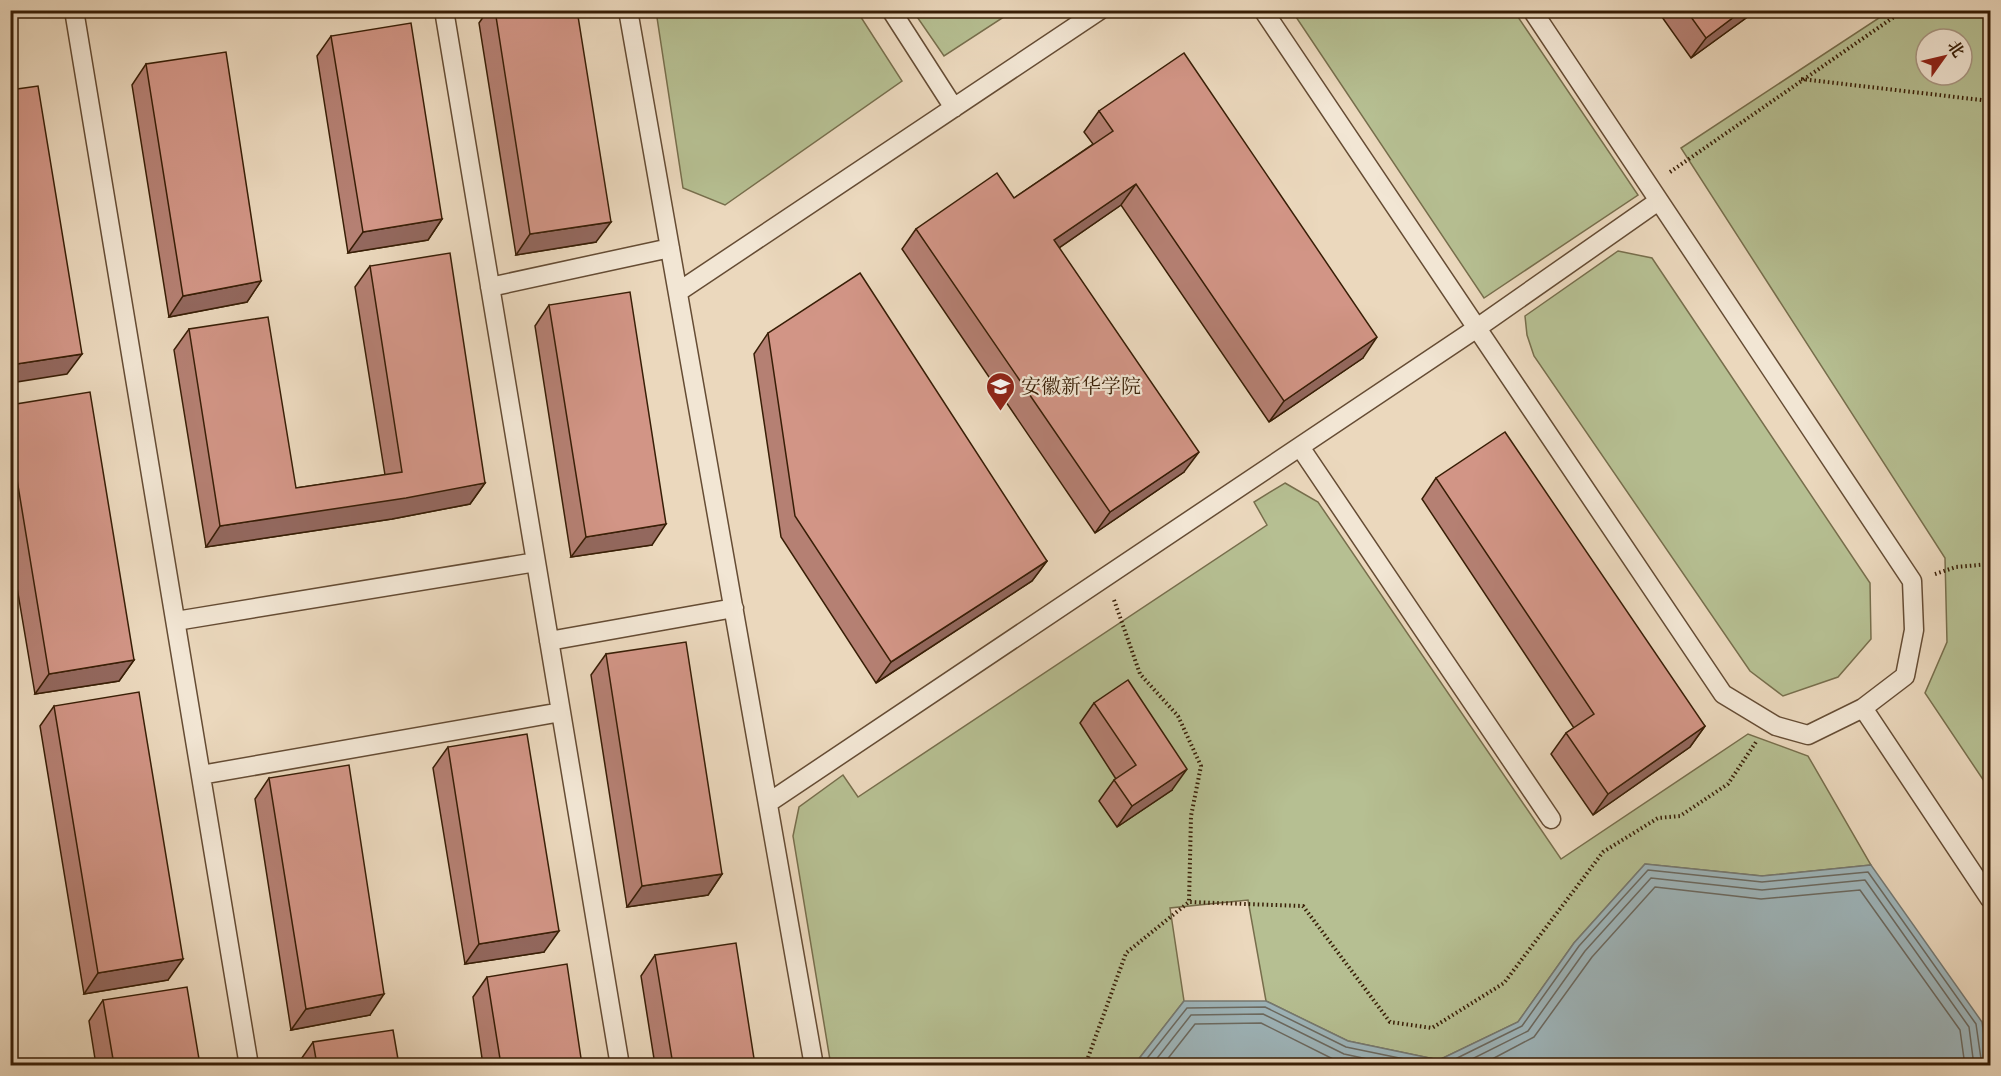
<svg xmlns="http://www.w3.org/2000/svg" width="2001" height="1076" font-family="'Libre Bodoni','Noto Serif SC',serif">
  <rect width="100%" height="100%" fill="#ebd8bd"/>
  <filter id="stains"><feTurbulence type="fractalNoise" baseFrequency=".00333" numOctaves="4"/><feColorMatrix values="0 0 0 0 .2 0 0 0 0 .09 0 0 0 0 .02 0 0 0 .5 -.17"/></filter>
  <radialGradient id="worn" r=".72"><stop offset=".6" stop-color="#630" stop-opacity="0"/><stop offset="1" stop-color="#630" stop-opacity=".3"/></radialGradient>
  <path fill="#b6bf92" stroke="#776e4c" stroke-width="1.5" fill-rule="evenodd" d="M 1891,10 L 1990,11 L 1990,790 L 1925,693 L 1947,642 L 1945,558 L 1681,148 ZM 1926,39 L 1962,39 L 1962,75 L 1926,75 Z
    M 656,11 L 857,11 L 902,81 L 725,205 L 683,188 Z
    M 913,11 L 1013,11 L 944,56 Z
    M 1292,11 L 1514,11 L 1638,195 L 1484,298 Z
    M 1618,251 L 1652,258 L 1870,583 L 1871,639 L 1838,677 L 1783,696 L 1750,671 L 1534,356 L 1527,335 L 1525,316 Z
    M 1285,483 L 1318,502 L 1561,859 L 1748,734 L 1808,756 L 1871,865 L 1762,876 L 1645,864 L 1574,943 L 1518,1022 L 1439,1060 L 1348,1041 L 1266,1001 L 1248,900 L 1170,908 L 1184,1001 L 1134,1065 L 831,1066 L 793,836 L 799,807 L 843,775 L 858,797 L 1267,525 L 1254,502 Z"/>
  <path fill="#9eb6bc" stroke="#757973" stroke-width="1.5" d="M 1645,864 L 1762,876 L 1871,865 L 1982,1022 L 1988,1065 L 1134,1065 L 1184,1001 L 1266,1001 L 1348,1041 L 1439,1060 L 1518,1022 L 1574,943 Z"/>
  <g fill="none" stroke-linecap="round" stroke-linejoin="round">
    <path stroke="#6b6a61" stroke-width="1.5" d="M 1141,1066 L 1187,1008 L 1265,1007 L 1346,1047 L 1438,1066
      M 1151,1066 L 1191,1015 L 1263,1014 L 1344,1054 L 1400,1066
      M 1162,1066 L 1195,1024 L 1261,1023 L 1339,1062 L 1355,1066
      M 1441,1066 L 1522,1026 L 1579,946 L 1648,870 L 1762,882 L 1868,872 L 1976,1024 L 1982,1066
      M 1458,1066 L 1528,1031 L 1585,951 L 1651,878 L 1762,890 L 1865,880 L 1969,1027 L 1974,1066
      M 1479,1066 L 1534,1037 L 1592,957 L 1655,887 L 1761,899 L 1860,890 L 1960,1030 L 1965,1066"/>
    <defs>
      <path id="service" d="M 74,10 L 249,1066
        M 444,10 L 620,1066
        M 628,10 L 814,1066
        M 891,10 L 954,108
        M 1263,10 L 1723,694 L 1776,726 L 1808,735 L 1863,708 L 1990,899
        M 1532,10 L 1912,581 L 1914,630 L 1905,676 L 1863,708
        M 490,287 L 670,248
        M 678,292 L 1100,10
        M 1300,447 L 1551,819
        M 176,621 L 536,562
        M 549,641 L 734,608
        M 201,775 L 561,712
        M 768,803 L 1477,328 L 1657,202"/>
    </defs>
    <use href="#service" stroke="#654c34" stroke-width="21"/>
    <path stroke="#381e06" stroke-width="4" stroke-dasharray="1.5 3" stroke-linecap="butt" d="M 1801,79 L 1990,101
      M 1670,172 L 1904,10
      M 1935,574 L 1956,567 L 1990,564
      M 1114,600 L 1140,674 L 1178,716 L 1201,766 L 1191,816 L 1189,902
      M 1085,1066 L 1126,953 L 1189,902 L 1303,906 L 1390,1022 L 1432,1028 L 1504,983 L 1603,852 L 1658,818 L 1680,816 L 1728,784 L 1756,742"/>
    <use href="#service" stroke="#f2e6d4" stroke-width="18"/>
  </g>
  <path fill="#b58073" stroke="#381e06" stroke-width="1.5" d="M 488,10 L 577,10 L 596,242 L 516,255 L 479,23 Z
    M 1657,10 L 1757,10 L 1691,58 Z
    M 331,36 L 442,219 L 428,240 L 348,253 L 317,56 Z
    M 146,64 L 261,281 L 247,302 L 169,317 L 132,85 Z
    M 1099,111 L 1363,358 L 1269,422 L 1121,205 L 1059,248 L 1184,472 L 1095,533 L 902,249 L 916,229 L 1014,198 L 1093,144 L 1084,132 Z
    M 370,266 L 485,483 L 470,504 L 392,519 L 206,547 L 174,350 L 189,329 L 296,488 L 385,475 L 355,287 Z
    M 549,305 L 652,545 L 571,557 L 535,326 Z
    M 768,333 L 1047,561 L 1032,581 L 876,683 L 781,537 L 754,354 Z
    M 10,405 L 134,660 L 119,681 L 35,694 L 10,546 Z
    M 1436,478 L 1705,726 L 1690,747 L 1593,815 L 1551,754 L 1566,733 L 1574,728 L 1422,499 Z
    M 606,654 L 722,874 L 708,895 L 627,907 L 591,675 Z
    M 1094,703 L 1172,790 L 1117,827 L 1099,801 L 1114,780 L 1116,779 L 1080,723 Z
    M 54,706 L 168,980 L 84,994 L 40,726 Z
    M 448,747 L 544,952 L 465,964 L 433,768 Z
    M 269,778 L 370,1015 L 291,1030 L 255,799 Z
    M 655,955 L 755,1065 L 655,1065 L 641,976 Z
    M 487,977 L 582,1065 L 483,1065 L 473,997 Z
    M 103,1000 L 200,1065 L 96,1065 L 89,1021 Z
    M 313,1042 L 399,1065 L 299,1065 L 299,1062 Z"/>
  <path fill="#93685e" stroke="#381e06" stroke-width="1.5" d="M 1743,10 L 1757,10 L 1691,58 L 1706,38 Z
    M 1136,184 L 1121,205 L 1040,261 L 1054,240 Z
    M 442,219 L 428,240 L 348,253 L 363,232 Z
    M 611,222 L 596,242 L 516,255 L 530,234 Z
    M 261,281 L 247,302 L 169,317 L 183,296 Z
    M 1377,337 L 1363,358 L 1269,422 L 1284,401 Z
    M 82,354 L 67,374 L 10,383 L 10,365 Z
    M 1199,452 L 1184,472 L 1095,533 L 1110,512 Z
    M 485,483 L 470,504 L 392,519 L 206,547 L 220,526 Z
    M 666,524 L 652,545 L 571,557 L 586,537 Z
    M 1047,561 L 1032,581 L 876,683 L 891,662 Z
    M 134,660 L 119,681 L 35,694 L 49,674 Z
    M 1705,726 L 1690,747 L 1593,815 L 1608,794 Z
    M 1187,769 L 1172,790 L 1117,827 L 1132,806 Z
    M 722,874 L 708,895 L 627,907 L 642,886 Z
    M 559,931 L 544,952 L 465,964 L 479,944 Z
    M 183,959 L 168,980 L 84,994 L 98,973 Z
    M 384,994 L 370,1015 L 291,1030 L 306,1009 Z"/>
  <path fill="#d29586" stroke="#381e06" stroke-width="1.5" d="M 495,10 L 577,10 L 611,222 L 530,234 Z
    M 1686,10 L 1743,10 L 1706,38 Z
    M 411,23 L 442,219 L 363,232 L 331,36 Z
    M 226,52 L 261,281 L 183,296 L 146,64 Z
    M 1184,53 L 1377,337 L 1284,401 L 1136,184 L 1054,240 L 1199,452 L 1110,512 L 916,229 L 997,173 L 1014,198 L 1113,131 L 1099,111 Z
    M 38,86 L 82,354 L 10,365 L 10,90 Z
    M 450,253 L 485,483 L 406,498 L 220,526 L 189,329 L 268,317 L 296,488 L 402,472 L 370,266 Z
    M 860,273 L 1047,561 L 891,662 L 795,516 L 768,333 Z
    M 630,292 L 666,524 L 586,537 L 549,305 Z
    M 90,392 L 134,660 L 49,674 L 10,437 L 10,405 Z
    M 1505,432 L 1705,726 L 1608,794 L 1566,733 L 1594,714 L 1436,478 Z
    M 686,642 L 722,874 L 642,886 L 606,654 Z
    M 1128,680 L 1187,769 L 1132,806 L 1114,780 L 1136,765 L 1094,703 Z
    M 139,692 L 183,959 L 98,973 L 54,706 Z
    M 527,734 L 559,931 L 479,944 L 448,747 Z
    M 349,765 L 384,994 L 306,1009 L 269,778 Z
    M 736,943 L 755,1065 L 673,1065 L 655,955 Z
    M 567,964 L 582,1065 L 501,1065 L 487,977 Z
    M 187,987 L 200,1065 L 114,1065 L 103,1000 Z
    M 393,1030 L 399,1065 L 317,1065 L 313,1042 Z"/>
  <defs>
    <symbol id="university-pin" viewBox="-11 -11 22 30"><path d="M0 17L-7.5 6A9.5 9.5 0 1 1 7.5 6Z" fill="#8f2418" stroke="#f2e6d4"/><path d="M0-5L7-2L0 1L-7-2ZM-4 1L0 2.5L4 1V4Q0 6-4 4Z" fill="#fff"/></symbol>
  </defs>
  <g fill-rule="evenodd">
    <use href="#university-pin" x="984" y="370" width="33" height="45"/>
  </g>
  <g text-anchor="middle" stroke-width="4.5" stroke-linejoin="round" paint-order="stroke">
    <g font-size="20" fill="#381e06" stroke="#f2e6d4" text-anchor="start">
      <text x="1021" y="393">安徽新华学院</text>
    </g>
  </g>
  <rect width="2001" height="1076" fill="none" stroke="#ebd8bd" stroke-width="36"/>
  <rect x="12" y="12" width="1977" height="1052" fill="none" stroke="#381e06" stroke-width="3"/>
  <rect x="18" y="18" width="1965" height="1040" fill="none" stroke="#381e06" stroke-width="1.5"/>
  <g transform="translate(1944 57) rotate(56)"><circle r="28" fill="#f2e6d4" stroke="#a89682" stroke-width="1.5"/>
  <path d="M0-4.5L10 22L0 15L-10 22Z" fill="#8f2418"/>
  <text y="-9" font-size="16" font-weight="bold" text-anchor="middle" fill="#381e06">北</text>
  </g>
  <rect width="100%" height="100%" filter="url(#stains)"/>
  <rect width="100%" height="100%" fill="url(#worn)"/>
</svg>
